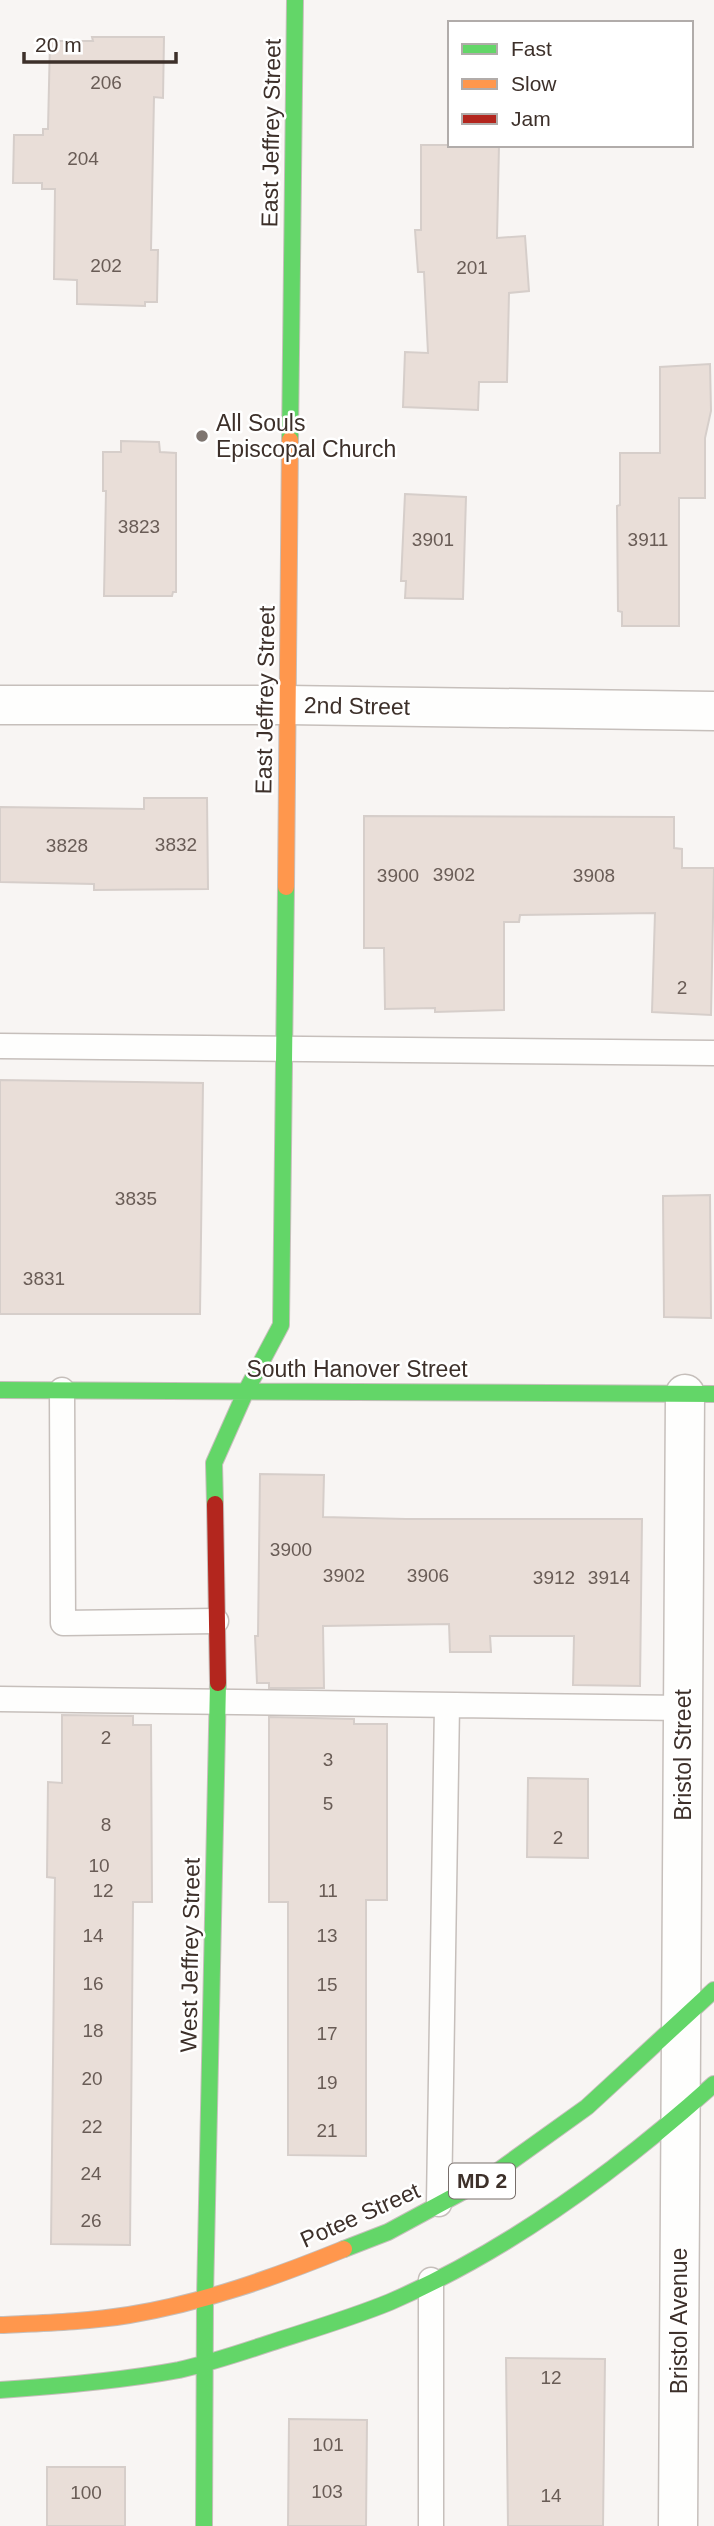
<svg xmlns="http://www.w3.org/2000/svg" width="714" height="2526" font-family="Arial,sans-serif">
  <rect width="100%" height="100%" fill="#f8f5f3"/>
  <path fill="#e9ded8" stroke="#d6ceca" stroke-width="2" d="M 92,37 L 164,37 L 163,98 L 154,97 L 151,250 L 158,250 L 157,302 L 145,302 L 145,306 L 77,304 L 77,280 L 54,279 L 55,189 L 42,189 L 42,183 L 13,183 L 14,135 L 43,135 L 43,129 L 48,129 L 50,41 L 93,41 Z
    M 421,145 L 499,145 L 497,238 L 525,236 L 529,291 L 509,293 L 507,382 L 479,382 L 478,410 L 403,407 L 405,352 L 428,353 L 424,272 L 418,272 L 415,230 L 421,230 Z
    M 710,364 L 711,411 L 705,438 L 705,498 L 679,498 L 679,626 L 622,626 L 622,612 L 618,611 L 617,506 L 620,505 L 620,453 L 660,453 L 660,367 Z
    M 121,441 L 159,442 L 160,452 L 176,453 L 176,592 L 173,592 L 172,596 L 104,596 L 106,491 L 103,491 L 103,452 L 121,452 Z
    M 405,494 L 466,497 L 463,599 L 405,598 L 406,581 L 401,581 Z
    M 144,798 L 207,798 L 208,889 L 94,890 L 94,884 L 0,882 L 0,807 L 144,809 Z
    M 364,816 L 674,817 L 674,848 L 682,849 L 682,868 L 714,868 L 711,1015 L 652,1012 L 655,913 L 520,915 L 519,922 L 504,922 L 504,1010 L 435,1012 L 435,1008 L 385,1009 L 384,948 L 364,948 Z
    M 0,1080 L 203,1083 L 200,1314 L 0,1314 Z
    M 710,1195 L 711,1318 L 664,1317 L 663,1196 Z
    M 260,1474 L 324,1475 L 323,1517 L 406,1519 L 642,1519 L 640,1686 L 573,1685 L 574,1636 L 490,1636 L 491,1652 L 450,1652 L 449,1624 L 323,1626 L 324,1688 L 269,1688 L 269,1683 L 257,1683 L 255,1636 L 258,1636 Z
    M 62,1715 L 133,1716 L 133,1725 L 151,1725 L 152,1902 L 133,1902 L 130,2245 L 51,2244 L 55,1878 L 47,1877 L 48,1782 L 62,1783 Z
    M 269,1717 L 354,1719 L 354,1724 L 387,1724 L 387,1900 L 366,1900 L 366,2156 L 288,2155 L 288,1902 L 269,1902 Z
    M 528,1778 L 588,1779 L 588,1858 L 527,1857 Z
    M 506,2358 L 605,2359 L 603,2526 L 508,2526 Z
    M 289,2419 L 367,2420 L 366,2526 L 288,2526 Z
    M 47,2467 L 125,2467 L 125,2526 L 47,2526 Z"/>
  <g fill="none" stroke-linecap="round" stroke-linejoin="round">
    <defs>
      <path id="lane" d="M 0,1046 L 714,1053
        M 62,1390 L 63,1623 L 216,1621
        M 0,1699 L 683,1708
        M 439,2204 L 447,1705
        M 431,2280 L 431,2526"/>
      <path id="street" d="M 0,705 L 287,705 L 714,711
        M 678,2526 L 685,1394"/>
      <path id="fast" d="M 290,440 L 295,0
        M 0,1390 L 714,1394
        M 215,1504 L 214,1463 L 246,1391 L 281,1325 L 286,887
        M 344,2249 L 388,2232 L 488,2178 L 587,2107 L 714,1990
        M 0,2390 C 60,2386 120,2381 179,2370 C 210,2363 240,2353 270,2343 C 310,2330 351,2318 390,2302 C 510,2250 617,2171 714,2084
        M 204,2526 L 205,2298 L 218,1683"/>
      <path id="slow" d="M 286,887 L 290,440
        M 0,2325 C 43,2323 86,2322 129,2315 C 203,2303 275,2277 344,2249"/>
      <path id="jam" d="M 215,1504 L 218,1683"/>
    </defs>
    <use href="#lane" stroke="#c6bfbb" stroke-width="27"/>
    <use href="#street" stroke="#c6bfbb" stroke-width="41"/>
    <use href="#fast" stroke="#c6bfbb" stroke-width="18"/>
    <use href="#slow" stroke="#c6bfbb" stroke-width="18"/>
    <use href="#jam" stroke="#c6bfbb" stroke-width="18"/>
    <use href="#lane" stroke="#fefefd" stroke-width="24"/>
    <use href="#street" stroke="#fefefd" stroke-width="38"/>
    <use href="#fast" stroke="#63d668" stroke-width="16"/>
    <use href="#slow" stroke="#ff974d" stroke-width="16"/>
    <use href="#jam" stroke="#b3261e" stroke-width="16"/>
  </g>
  <circle fill="#7e7570" stroke="#fff" stroke-width="2.5" cx="202" cy="436" r="7"/>
  <g text-anchor="middle" stroke-width="5" stroke-linejoin="round" paint-order="stroke">
    <g font-size="19" fill="#695c56">
      <text x="106" y="89">206</text>
      <text x="83" y="165">204</text>
      <text x="106" y="272">202</text>
      <text x="472" y="274">201</text>
      <text x="139" y="533">3823</text>
      <text x="433" y="546">3901</text>
      <text x="648" y="546">3911</text>
      <text x="176" y="851">3832</text>
      <text x="67" y="852">3828</text>
      <text x="454" y="881">3902</text>
      <text x="398" y="882">3900</text>
      <text x="594" y="882">3908</text>
      <text x="682" y="994">2</text>
      <text x="136" y="1205">3835</text>
      <text x="44" y="1285">3831</text>
      <text x="291" y="1556">3900</text>
      <text x="344" y="1582">3902</text>
      <text x="428" y="1582">3906</text>
      <text x="554" y="1584">3912</text>
      <text x="609" y="1584">3914</text>
      <text x="106" y="1744">2</text>
      <text x="328" y="1766">3</text>
      <text x="328" y="1810">5</text>
      <text x="106" y="1831">8</text>
      <text x="558" y="1844">2</text>
      <text x="99" y="1872">10</text>
      <text x="103" y="1897">12</text>
      <text x="328" y="1897">11</text>
      <text x="93" y="1942">14</text>
      <text x="327" y="1942">13</text>
      <text x="93" y="1990">16</text>
      <text x="327" y="1991">15</text>
      <text x="93" y="2037">18</text>
      <text x="327" y="2040">17</text>
      <text x="92" y="2085">20</text>
      <text x="327" y="2089">19</text>
      <text x="92" y="2133">22</text>
      <text x="327" y="2137">21</text>
      <text x="91" y="2180">24</text>
      <text x="91" y="2227">26</text>
      <text x="551" y="2384">12</text>
      <text x="328" y="2451">101</text>
      <text x="327" y="2498">103</text>
      <text x="86" y="2499">100</text>
      <text x="551" y="2502">14</text>
    </g>
    <rect fill="#fff" stroke="#776e6a" stroke-width="2" x="449" y="2163.5" width="66" height="35" rx="5"/>
    <g font-size="21" font-weight="bold" fill="#3d302a">
      <text x="482" y="2188">MD 2</text>
    </g>
    <g font-size="23" fill="#3d302a" stroke="#fff">
      <text transform="translate(271 133) rotate(-89)" y="8">East Jeffrey Street</text>
      <text transform="translate(265 700) rotate(-89)" y="8">East Jeffrey Street</text>
      <text transform="translate(357 706) rotate(1)" y="8">2nd Street</text>
      <text x="357" y="1377">South Hanover Street</text>
      <text transform="translate(683 1755) rotate(-90)" y="8">Bristol Street</text>
      <text transform="translate(190 1955) rotate(-89)" y="8">West Jeffrey Street</text>
      <text transform="translate(360 2215) rotate(-24)" y="8">Potee Street</text>
      <text transform="translate(679 2321) rotate(-90)" y="8">Bristol Avenue</text>
    </g>
    <g font-size="23" fill="#3d302a" stroke="#fff" text-anchor="start">
      <text x="216" y="431">All Souls<tspan x="216" dy="26">Episcopal Church</tspan></text>
    </g>
  </g>
  <rect x="448" y="21" width="245" height="126" fill="#ffffff" stroke="#b1acaa" stroke-width="2"/>
  <rect x="462" y="44" width="35" height="10" fill="#63d668" stroke="#b1acaa" stroke-width="2"/>
  <text x="511" y="56" font-size="21" fill="#3d302a">Fast</text>
  <rect x="462" y="79" width="35" height="10" fill="#ff974d" stroke="#b1acaa" stroke-width="2"/>
  <text x="511" y="91" font-size="21" fill="#3d302a">Slow</text>
  <rect x="462" y="114" width="35" height="10" fill="#b3261e" stroke="#b1acaa" stroke-width="2"/>
  <text x="511" y="126" font-size="21" fill="#3d302a">Jam</text>
  <path d="M24 52v10h152v-10" fill="none" stroke="#3d302a" stroke-width="3.5"/>
  <text x="35" y="52" font-size="21" fill="#3d302a" stroke="#ffffff" stroke-width="5" paint-order="stroke">20 m</text>
</svg>
